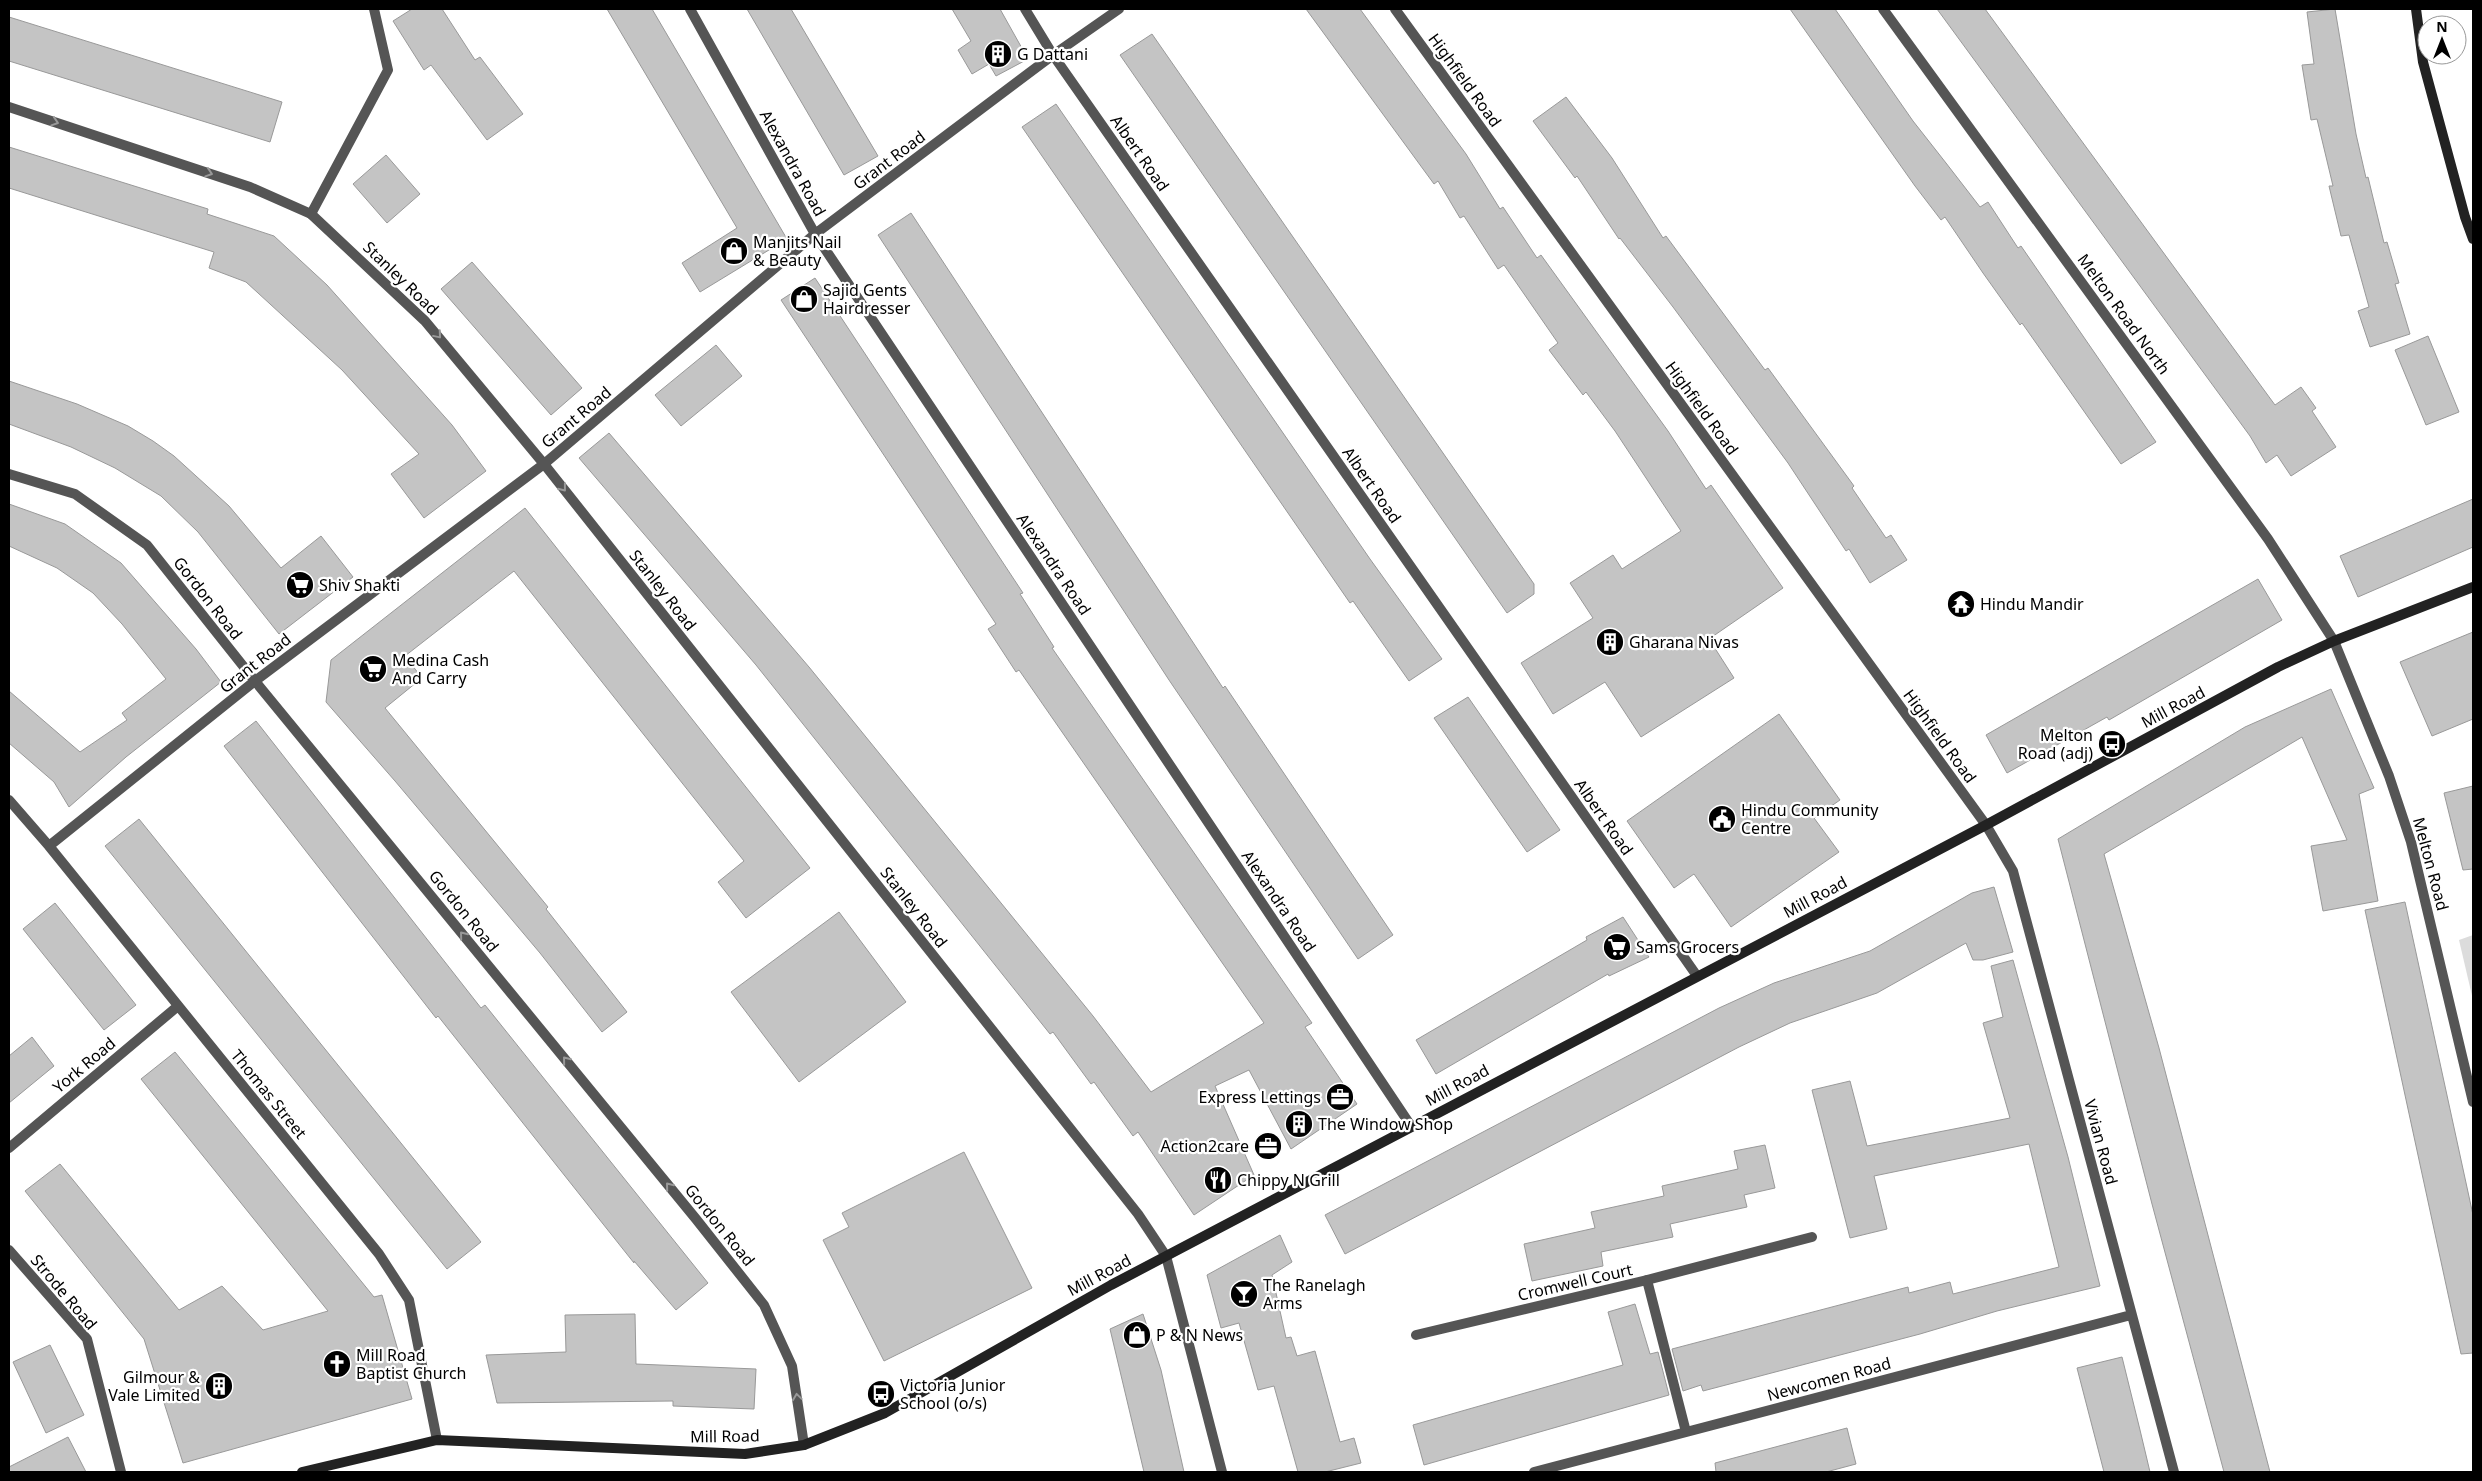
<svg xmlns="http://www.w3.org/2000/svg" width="2482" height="1481" font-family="'Noto Sans',sans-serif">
  <rect width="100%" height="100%" fill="#fff"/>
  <path fill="#dcdcdc" d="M 2473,935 L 2473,1000 L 2459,940 Z"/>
  <path fill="#c4c4c4" stroke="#999" d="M 412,9 L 442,9 L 475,60 L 480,57 L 523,114 L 487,140 L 431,65 L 424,70 L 393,21 Z
    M 607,9 L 652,9 L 787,239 L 700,292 L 682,263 L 737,228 Z
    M 747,9 L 791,9 L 878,156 L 844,175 Z
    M 952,9 L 1000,9 L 1028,59 L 996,76 L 989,64 L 972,74 L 958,50 L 971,41 Z
    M 1306,9 L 1360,9 L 1466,154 L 1500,209 L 1503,207 L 1537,258 L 1541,255 L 1668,431 L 1706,489 L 1711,485 L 1783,588 L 1709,639 L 1734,678 L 1641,737 L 1605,682 L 1553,714 L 1521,663 L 1593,618 L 1570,583 L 1613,555 L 1622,569 L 1681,531 L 1615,431 L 1586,392 L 1583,395 L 1549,350 L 1558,343 L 1504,265 L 1498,269 L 1464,216 L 1460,218 L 1438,181 L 1434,184 Z
    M 1790,9 L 1835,9 L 1913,121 L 1946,163 L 1980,207 L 1988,202 L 2018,248 L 2021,246 L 2156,442 L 2121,464 L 2022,323 L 2020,325 L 1983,273 L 1945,217 L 1941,220 L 1915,186 Z
    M 1937,9 L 1985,9 L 2275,405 L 2301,387 L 2316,408 L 2312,411 L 2336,447 L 2291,476 L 2277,455 L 2266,463 L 2250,436 Z
    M 2335,9 L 2356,134 L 2366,178 L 2368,177 L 2384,243 L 2387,242 L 2399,283 L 2395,284 L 2410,334 L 2370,347 L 2358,311 L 2369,307 L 2349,235 L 2341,236 L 2329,186 L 2333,186 L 2317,119 L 2311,120 L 2302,65 L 2314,64 L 2307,12 Z
    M 9,17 L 282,102 L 270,142 L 9,61 Z
    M 1152,34 L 1534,584 L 1534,594 L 1507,613 L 1120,55 Z
    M 1566,97 L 1612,158 L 1663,238 L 1666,236 L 1765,370 L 1768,368 L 1854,486 L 1852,488 L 1886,538 L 1891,535 L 1907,560 L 1870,583 L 1849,549 L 1846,551 L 1788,463 L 1673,307 L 1620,238 L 1619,239 L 1577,176 L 1575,178 L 1533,121 Z
    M 1056,104 L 1370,559 L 1442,659 L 1409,681 L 1353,601 L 1350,603 L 1022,127 Z
    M 9,147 L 208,209 L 207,214 L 274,236 L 327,285 L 452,425 L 486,471 L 424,518 L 391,474 L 419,454 L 342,370 L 246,282 L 209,268 L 214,252 L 9,188 Z
    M 386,155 L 420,194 L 387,223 L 353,184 Z
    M 911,213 L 1223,688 L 1225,686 L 1393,935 L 1358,959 L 1169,680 L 878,235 Z
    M 472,262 L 582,388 L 551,415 L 441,289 Z
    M 815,278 L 1023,593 L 1020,594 L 1054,647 L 1052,648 L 1312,1023 L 1305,1027 L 1357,1104 L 1291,1149 L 1249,1070 L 1215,1086 L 1254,1175 L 1194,1215 L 1138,1132 L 1133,1136 L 1094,1082 L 1091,1084 L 1053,1032 L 1050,1034 L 756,665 L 579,458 L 609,433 L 809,667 L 1093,1016 L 1151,1092 L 1264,1023 L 1019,670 L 1016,672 L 988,629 L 996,624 L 781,300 Z
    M 2428,336 L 2459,412 L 2426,425 L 2395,350 Z
    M 716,345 L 742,376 L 681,426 L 655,395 Z
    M 9,381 L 77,404 L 128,426 L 153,441 L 174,456 L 229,506 L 281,568 L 321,536 L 353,577 L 279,634 L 198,532 L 161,496 L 115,468 L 71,447 L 9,424 Z
    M 2473,499 L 2473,547 L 2358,597 L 2340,556 Z
    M 9,504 L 65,524 L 121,563 L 196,649 L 221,682 L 126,757 L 69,807 L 54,782 L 9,743 L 9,691 L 80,752 L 127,720 L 122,713 L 166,679 L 122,624 L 93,593 L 57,568 L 9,546 Z
    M 525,508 L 810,868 L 746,918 L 718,882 L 744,861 L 514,571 L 405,656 L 422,678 L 385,708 L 548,907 L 546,909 L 627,1012 L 602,1032 L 540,953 L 395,781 L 326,702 L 331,660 Z
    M 2258,579 L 2282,620 L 2109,720 L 2107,717 L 2007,773 L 1986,735 Z
    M 2473,632 L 2473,719 L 2432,736 L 2400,662 Z
    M 2331,689 L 2374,788 L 2359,794 L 2378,901 L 2323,911 L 2311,846 L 2347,840 L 2302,737 L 2104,854 L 2159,1048 L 2270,1472 L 2224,1472 L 2152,1204 L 2058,839 L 2245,727 Z
    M 1468,697 L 1560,830 L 1527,852 L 1434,718 Z
    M 1779,714 L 1840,800 L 1814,818 L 1839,852 L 1731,927 L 1694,874 L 1674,888 L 1627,821 Z
    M 256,721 L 481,1008 L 485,1005 L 708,1283 L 676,1310 L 634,1261 L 634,1263 L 438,1016 L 436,1018 L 224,746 Z
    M 2473,786 L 2473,869 L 2463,870 L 2444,793 Z
    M 139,819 L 481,1242 L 447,1269 L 105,846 Z
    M 1994,887 L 2013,952 L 1983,960 L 1973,960 L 1966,943 L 1877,993 L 1790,1023 L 1739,1047 L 1345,1254 L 1325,1215 L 1719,1008 L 1774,983 L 1870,951 L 1972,893 Z
    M 2405,902 L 2473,1215 L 2473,1353 L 2461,1354 L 2365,910 Z
    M 55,903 L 136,1005 L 104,1030 L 23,929 Z
    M 839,912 L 906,1002 L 799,1082 L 731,992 Z
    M 1623,917 L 1649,957 L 1609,976 L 1608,974 L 1436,1074 L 1416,1040 L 1587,940 L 1586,937 Z
    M 2013,960 L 2068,1157 L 2100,1286 L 1997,1311 L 1920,1334 L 1703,1391 L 1701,1385 L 1683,1391 L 1672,1349 L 1908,1287 L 1909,1293 L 1950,1282 L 1953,1294 L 2059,1267 L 2029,1144 L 1874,1176 L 1887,1229 L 1850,1238 L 1812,1090 L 1850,1081 L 1867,1146 L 2010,1118 L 1983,1023 L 2003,1017 L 1991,966 Z
    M 32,1037 L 54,1066 L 9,1103 L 9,1056 Z
    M 175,1052 L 374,1297 L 382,1295 L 412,1399 L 183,1463 L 144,1339 L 25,1191 L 60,1164 L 179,1310 L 222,1286 L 263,1330 L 328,1311 L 141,1079 Z
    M 1765,1145 L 1775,1188 L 1744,1195 L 1747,1207 L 1670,1224 L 1673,1237 L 1601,1252 L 1603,1266 L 1532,1281 L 1524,1244 L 1595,1228 L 1591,1212 L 1664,1196 L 1662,1186 L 1738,1169 L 1734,1151 Z
    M 964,1152 L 1032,1288 L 884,1361 L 823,1240 L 849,1227 L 842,1213 Z
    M 1280,1235 L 1292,1262 L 1272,1275 L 1286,1338 L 1291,1337 L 1297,1356 L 1315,1351 L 1340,1442 L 1354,1438 L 1361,1463 L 1325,1472 L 1298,1472 L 1274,1386 L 1258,1390 L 1239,1323 L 1221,1328 L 1207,1275 Z
    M 1635,1304 L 1650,1354 L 1658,1352 L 1669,1395 L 1424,1465 L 1413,1425 L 1623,1365 L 1608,1312 Z
    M 635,1314 L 636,1364 L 756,1369 L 754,1409 L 673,1406 L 673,1401 L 497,1403 L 486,1355 L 566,1352 L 565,1315 Z
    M 1143,1314 L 1161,1370 L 1184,1472 L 1144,1472 L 1110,1329 Z
    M 50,1345 L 84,1415 L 46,1433 L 13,1362 Z
    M 2122,1357 L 2140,1430 L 2150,1472 L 2104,1472 L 2077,1368 Z
    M 1847,1428 L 1856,1464 L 1826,1472 L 1716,1472 L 1715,1463 Z
    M 68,1437 L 86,1472 L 9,1472 L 9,1467 Z"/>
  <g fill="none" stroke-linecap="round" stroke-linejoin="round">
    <path stroke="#555" stroke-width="10" d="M 311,214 L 388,70 L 374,9
      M 1647,1280 L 1812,1237"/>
    <path stroke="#555" stroke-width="10" d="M 690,9 L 815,234 L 1411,1126
      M 1025,9 L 1053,55 L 1697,976
      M 1395,9 L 1986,825 L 2013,871 L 2174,1472
      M 1883,9 L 2268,539 L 2334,641 L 2389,776 L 2411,842 L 2473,1102
      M 9,107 L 250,187 L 311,214 L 425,321 L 544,464 L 1138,1214 L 1166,1256 L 1222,1472
      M 9,474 L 75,494 L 147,545 L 255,681 L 696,1219 L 764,1305 L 792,1366 L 804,1445
      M 9,800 L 49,846 L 379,1254 L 409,1300 L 437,1440
      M 49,846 L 255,681 L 544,464 L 815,234 L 1053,55 L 1119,9
      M 9,1148 L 178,1006
      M 9,1250 L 87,1339 L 121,1472
      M 1416,1335 L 1647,1280 L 1686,1432
      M 1534,1472 L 2131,1315"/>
    <path stroke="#222" stroke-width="10" d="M 2416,9 L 2423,62 L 2465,217 L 2473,239
      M 302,1472 L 437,1440 L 745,1454 L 804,1445 L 885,1413 L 1111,1285 L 1986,825 L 2278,667 L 2334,641 L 2473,587"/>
  </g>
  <defs><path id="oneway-chevron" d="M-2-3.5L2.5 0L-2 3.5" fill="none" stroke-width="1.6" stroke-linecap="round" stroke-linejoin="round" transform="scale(1.25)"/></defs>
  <g stroke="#999">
    <use href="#oneway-chevron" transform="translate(55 122) rotate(18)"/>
    <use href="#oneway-chevron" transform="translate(209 173) rotate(18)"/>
    <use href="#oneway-chevron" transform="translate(438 335) rotate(50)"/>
    <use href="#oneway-chevron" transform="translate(563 488) rotate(52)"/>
    <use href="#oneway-chevron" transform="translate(463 935) rotate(-129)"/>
    <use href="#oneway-chevron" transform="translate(566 1060) rotate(-129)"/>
    <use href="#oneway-chevron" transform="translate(669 1186) rotate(-129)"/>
    <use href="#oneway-chevron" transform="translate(797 1397) rotate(-98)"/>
  </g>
  <defs>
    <symbol id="building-disc" viewBox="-11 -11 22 22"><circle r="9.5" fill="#000" stroke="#fff"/><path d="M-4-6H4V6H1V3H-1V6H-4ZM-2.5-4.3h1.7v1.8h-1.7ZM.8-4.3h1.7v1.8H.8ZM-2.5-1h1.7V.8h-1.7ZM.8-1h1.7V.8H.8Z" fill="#fff"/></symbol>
    <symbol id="shop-disc" viewBox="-11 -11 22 22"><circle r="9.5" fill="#000" stroke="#fff"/><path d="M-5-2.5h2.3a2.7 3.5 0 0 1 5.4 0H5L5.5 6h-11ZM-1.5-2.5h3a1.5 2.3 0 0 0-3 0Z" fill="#fff"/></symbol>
    <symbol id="supermarket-disc" viewBox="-11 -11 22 22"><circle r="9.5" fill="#000" stroke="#fff"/><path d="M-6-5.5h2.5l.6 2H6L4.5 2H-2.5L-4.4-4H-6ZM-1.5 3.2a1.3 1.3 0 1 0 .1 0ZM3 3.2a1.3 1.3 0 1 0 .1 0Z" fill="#fff"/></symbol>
    <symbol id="temple-disc" viewBox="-11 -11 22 22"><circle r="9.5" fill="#000" stroke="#fff"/><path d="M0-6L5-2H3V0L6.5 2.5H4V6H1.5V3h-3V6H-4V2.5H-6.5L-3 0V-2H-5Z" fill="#fff"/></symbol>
    <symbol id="bus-disc" viewBox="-11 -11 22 22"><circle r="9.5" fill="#000" stroke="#fff"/><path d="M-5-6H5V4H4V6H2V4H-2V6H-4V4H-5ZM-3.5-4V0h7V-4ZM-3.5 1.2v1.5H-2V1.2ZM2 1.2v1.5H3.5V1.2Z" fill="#fff"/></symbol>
    <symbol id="civic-disc" viewBox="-11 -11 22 22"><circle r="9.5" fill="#000" stroke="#fff"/><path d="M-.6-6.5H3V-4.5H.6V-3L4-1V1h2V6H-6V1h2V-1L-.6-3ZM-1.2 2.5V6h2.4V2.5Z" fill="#fff"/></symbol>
    <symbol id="office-disc" viewBox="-11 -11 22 22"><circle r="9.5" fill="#000" stroke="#fff"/><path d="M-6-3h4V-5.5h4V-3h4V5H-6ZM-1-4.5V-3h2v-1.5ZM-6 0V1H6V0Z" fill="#fff"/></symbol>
    <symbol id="restaurant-disc" viewBox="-11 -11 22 22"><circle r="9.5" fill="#000" stroke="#fff"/><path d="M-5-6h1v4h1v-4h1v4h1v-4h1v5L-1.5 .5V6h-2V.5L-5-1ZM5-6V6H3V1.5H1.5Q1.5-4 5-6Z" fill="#fff"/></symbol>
    <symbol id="bar-disc" viewBox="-11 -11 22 22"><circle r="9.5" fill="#000" stroke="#fff"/><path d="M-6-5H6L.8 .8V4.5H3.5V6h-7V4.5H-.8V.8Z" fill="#fff"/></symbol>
    <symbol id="church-disc" viewBox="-11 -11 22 22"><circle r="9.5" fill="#000" stroke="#fff"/><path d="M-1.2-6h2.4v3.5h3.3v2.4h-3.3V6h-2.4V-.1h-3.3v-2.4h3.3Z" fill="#fff"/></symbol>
  </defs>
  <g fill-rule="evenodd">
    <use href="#building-disc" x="982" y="38" width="32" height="32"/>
    <use href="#shop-disc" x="718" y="235" width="32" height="32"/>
    <use href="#shop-disc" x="788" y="283" width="32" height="32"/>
    <use href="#supermarket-disc" x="284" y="569" width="32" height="32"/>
    <use href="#temple-disc" x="1945" y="588" width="32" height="32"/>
    <use href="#building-disc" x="1594" y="626" width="32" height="32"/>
    <use href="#supermarket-disc" x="357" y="653" width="32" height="32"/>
    <use href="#bus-disc" x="2096" y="728" width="32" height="32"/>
    <use href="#civic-disc" x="1706" y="803" width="32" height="32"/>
    <use href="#supermarket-disc" x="1601" y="931" width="32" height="32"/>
    <use href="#office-disc" x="1324" y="1081" width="32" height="32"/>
    <use href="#building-disc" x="1283" y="1108" width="32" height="32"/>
    <use href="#office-disc" x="1252" y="1130" width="32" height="32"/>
    <use href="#restaurant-disc" x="1202" y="1164" width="32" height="32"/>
    <use href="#bar-disc" x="1228" y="1278" width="32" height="32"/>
    <use href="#shop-disc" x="1121" y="1319" width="32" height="32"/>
    <use href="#church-disc" x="321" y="1348" width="32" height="32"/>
    <use href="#building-disc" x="203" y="1370" width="32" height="32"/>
    <use href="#bus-disc" x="865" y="1378" width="32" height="32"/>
  </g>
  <g text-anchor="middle" stroke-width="4.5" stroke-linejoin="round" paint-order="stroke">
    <g font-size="16" fill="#000" stroke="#fff" text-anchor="start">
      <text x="1017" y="60">G Dattani</text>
      <text x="753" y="248">Manjits Nail<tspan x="753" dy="18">&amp; Beauty</tspan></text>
      <text x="823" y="296">Sajid Gents<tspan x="823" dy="18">Hairdresser</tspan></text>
      <text x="319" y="591">Shiv Shakti</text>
      <text x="1980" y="610">Hindu Mandir</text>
      <text x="1629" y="648">Gharana Nivas</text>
      <text x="392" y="666">Medina Cash<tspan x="392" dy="18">And Carry</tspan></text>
      <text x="2093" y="741" text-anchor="end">Melton<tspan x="2093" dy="18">Road (adj)</tspan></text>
      <text x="1741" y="816">Hindu Community<tspan x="1741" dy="18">Centre</tspan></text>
      <text x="1636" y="953">Sams Grocers</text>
      <text x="1321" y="1103" text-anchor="end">Express Lettings</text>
      <text x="1318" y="1130">The Window Shop</text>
      <text x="1249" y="1152" text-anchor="end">Action2care</text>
      <text x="1237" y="1186">Chippy N Grill</text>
      <text x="1263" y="1291">The Ranelagh<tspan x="1263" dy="18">Arms</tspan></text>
      <text x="1156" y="1341">P &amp; N News</text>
      <text x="356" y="1361">Mill Road<tspan x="356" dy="18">Baptist Church</tspan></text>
      <text x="200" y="1383" text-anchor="end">Gilmour &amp;<tspan x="200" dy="18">Vale Limited</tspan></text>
      <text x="900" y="1391">Victoria Junior<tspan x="900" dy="18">School (o/s)</tspan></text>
    </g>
    <g font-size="16" fill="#000" stroke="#fff">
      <text transform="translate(1465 80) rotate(54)" y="6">Highfield Road</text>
      <text transform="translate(1140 153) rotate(55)" y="6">Albert Road</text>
      <text transform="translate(889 160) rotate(-37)" y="6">Grant Road</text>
      <text transform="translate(793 163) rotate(61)" y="6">Alexandra Road</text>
      <text transform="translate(401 278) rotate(44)" y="6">Stanley Road</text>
      <text transform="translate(2124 314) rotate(54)" y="6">Melton Road North</text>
      <text transform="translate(1702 408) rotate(54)" y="6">Highfield Road</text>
      <text transform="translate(576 417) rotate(-40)" y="6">Grant Road</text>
      <text transform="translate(1372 485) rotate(55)" y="6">Albert Road</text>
      <text transform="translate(1054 564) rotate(56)" y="6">Alexandra Road</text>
      <text transform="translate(663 590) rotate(52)" y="6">Stanley Road</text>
      <text transform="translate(208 598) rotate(52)" y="6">Gordon Road</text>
      <text transform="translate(255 663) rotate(-38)" y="6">Grant Road</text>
      <text transform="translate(2173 707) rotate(-28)" y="6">Mill Road</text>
      <text transform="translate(1940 736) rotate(54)" y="6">Highfield Road</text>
      <text transform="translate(1604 817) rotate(55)" y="6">Albert Road</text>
      <text transform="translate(2431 864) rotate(75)" y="6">Melton Road</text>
      <text transform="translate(1815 897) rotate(-28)" y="6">Mill Road</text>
      <text transform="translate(1279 901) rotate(56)" y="6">Alexandra Road</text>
      <text transform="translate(914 907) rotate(52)" y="6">Stanley Road</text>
      <text transform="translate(464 911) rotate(51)" y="6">Gordon Road</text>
      <text transform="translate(84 1065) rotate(-40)" y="6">York Road</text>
      <text transform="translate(1457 1085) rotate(-28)" y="6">Mill Road</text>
      <text transform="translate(269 1094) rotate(51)" y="6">Thomas Street</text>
      <text transform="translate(2101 1142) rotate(75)" y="6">Vivian Road</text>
      <text transform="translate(720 1225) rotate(51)" y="6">Gordon Road</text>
      <text transform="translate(1099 1275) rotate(-28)" y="6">Mill Road</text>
      <text transform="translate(1575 1282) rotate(-13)" y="6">Cromwell Court</text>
      <text transform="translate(64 1292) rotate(50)" y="6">Strode Road</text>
      <text transform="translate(1829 1379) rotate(-15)" y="6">Newcomen Road</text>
      <text transform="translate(725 1436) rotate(-1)" y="6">Mill Road</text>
    </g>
  </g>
  <rect width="2482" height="1481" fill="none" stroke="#000000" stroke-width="20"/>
  <g transform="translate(2442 40)"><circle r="24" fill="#ffffff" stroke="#999999"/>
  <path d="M0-4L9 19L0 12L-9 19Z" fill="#000000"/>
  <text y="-8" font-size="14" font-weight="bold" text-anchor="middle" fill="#000000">N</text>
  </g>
</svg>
